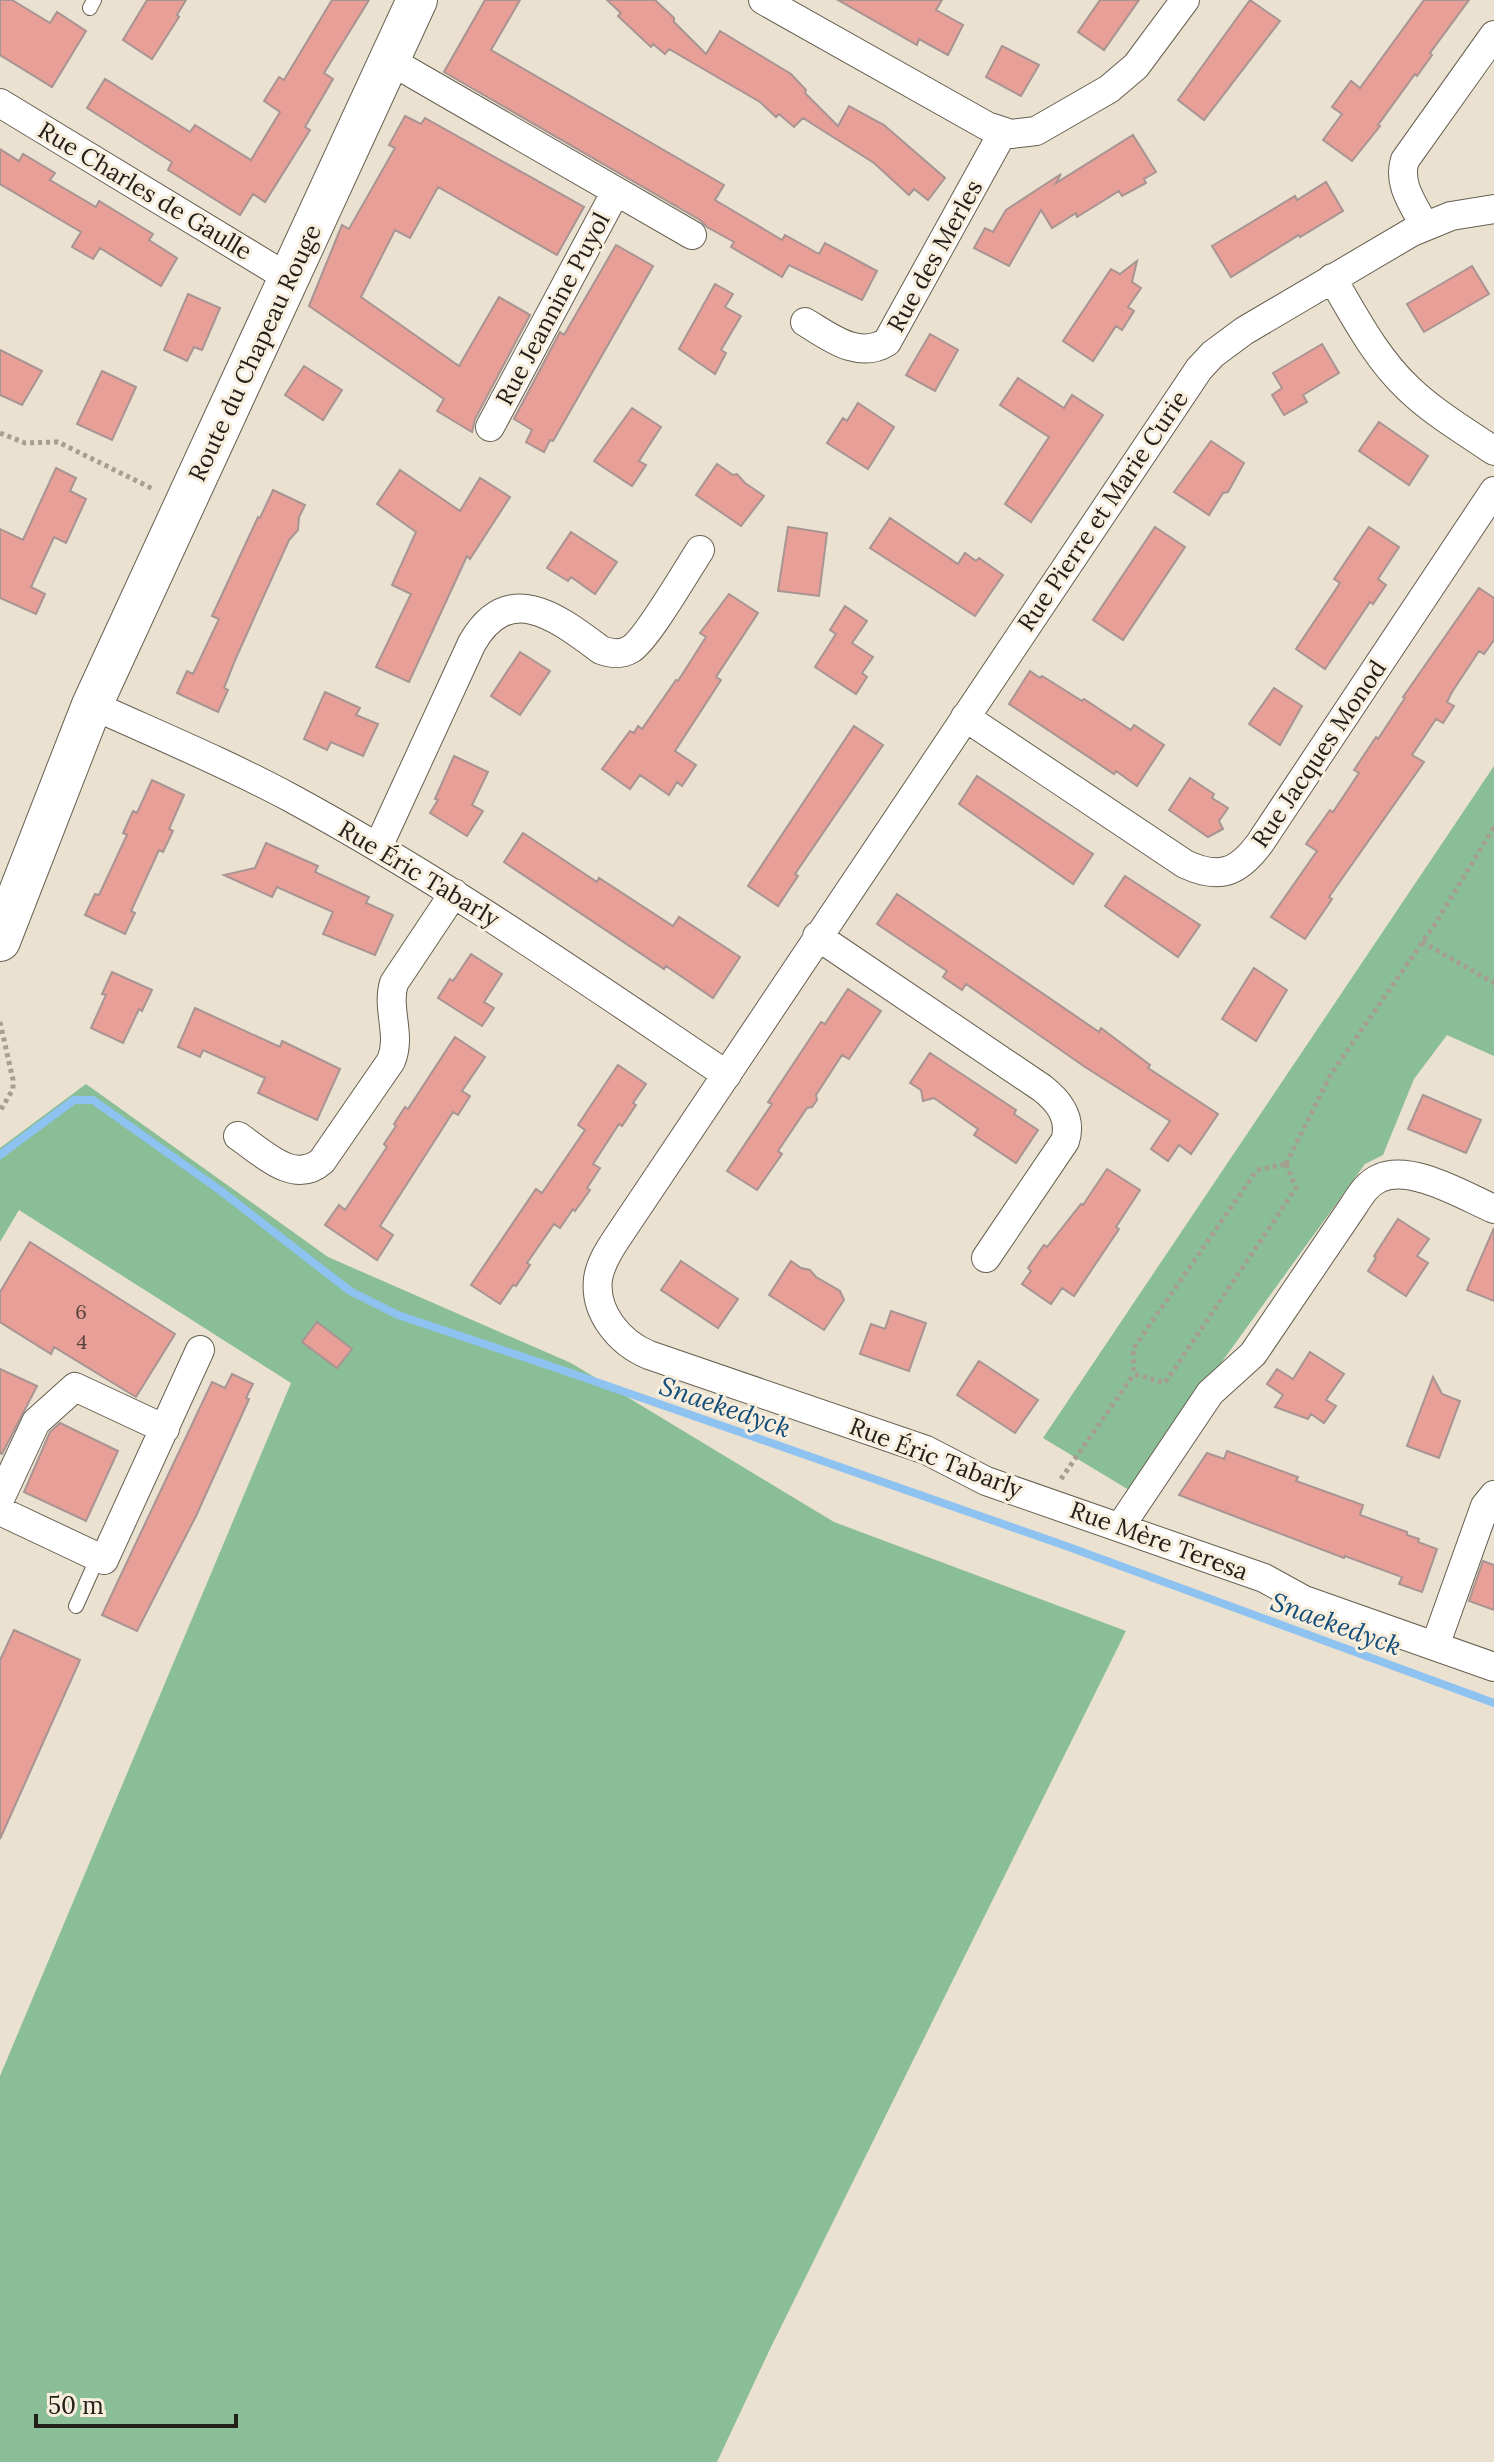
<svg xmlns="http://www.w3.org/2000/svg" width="1494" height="2462" font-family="Lora,serif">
  <rect width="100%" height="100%" fill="#eae1d0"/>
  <path fill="#89be97" d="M 1494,766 L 1494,1056 L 1447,1035 L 1414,1079 L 1383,1155 L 1365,1164 L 1129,1490 L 1043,1438 Z
    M 86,1084 L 328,1257 L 571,1363 L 834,1522 L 1126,1631 L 769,2351 L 717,2462 L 0,2462 L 0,2076 L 291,1383 L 19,1210 L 0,1242 L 0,1148 Z"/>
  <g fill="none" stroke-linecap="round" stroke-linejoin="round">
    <path stroke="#8dc2f1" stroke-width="8" d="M 0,1155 L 74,1100 L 93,1100 L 221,1191 L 350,1291 L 398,1315 L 562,1370 L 1066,1546 L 1494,1703"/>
  </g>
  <path fill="#e79f98" stroke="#a89492" stroke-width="2" d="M 0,0 L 12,0 L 50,23 L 57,12 L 86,31 L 52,87 L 0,55 Z
    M 147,0 L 186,0 L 177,15 L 179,17 L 152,59 L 123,40 Z
    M 332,0 L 369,0 L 324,73 L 333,79 L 305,127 L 310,130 L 265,202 L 253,194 L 240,215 L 168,170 L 172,162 L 87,108 L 105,79 L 190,132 L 195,125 L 251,160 L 280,112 L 264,101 L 279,77 L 284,80 Z
    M 485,0 L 520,0 L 491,50 L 724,185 L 715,200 L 782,240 L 785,235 L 819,254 L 825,243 L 877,271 L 862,300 L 789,265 L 782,277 L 731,247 L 734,242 L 707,227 L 700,220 L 444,72 Z
    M 607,0 L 655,0 L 674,18 L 674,22 L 706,54 L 720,31 L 791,74 L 806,90 L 805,93 L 838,126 L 849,106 L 884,125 L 945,178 L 928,200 L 914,189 L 909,195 L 874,163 L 803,118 L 794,127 L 779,114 L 776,117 L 760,102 L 669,49 L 665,54 L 653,44 L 651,47 L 618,16 L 621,13 Z
    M 838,0 L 942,0 L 936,10 L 963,25 L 948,55 L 919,39 L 917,45 Z
    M 1100,0 L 1139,0 L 1104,50 L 1078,32 Z
    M 1250,0 L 1280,21 L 1204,120 L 1178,100 Z
    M 1424,0 L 1469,0 L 1430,53 L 1432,55 L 1417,76 L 1415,74 L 1378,125 L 1380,126 L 1352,161 L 1323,140 L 1342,114 L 1332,107 L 1351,81 L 1360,88 Z
    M 1002,46 L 1039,65 L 1021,96 L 986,77 Z
    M 405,116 L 421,124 L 425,118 L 584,207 L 557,255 L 438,187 L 410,238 L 395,230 L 361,297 L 459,366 L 499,297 L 530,315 L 475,419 L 472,432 L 437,411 L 444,399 L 309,306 L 342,225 L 349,229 L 395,148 L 389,145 Z
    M 1133,135 L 1156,172 L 1144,179 L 1146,183 L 1122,196 L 1119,191 L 1077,217 L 1076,213 L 1052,228 L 1041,210 L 1009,266 L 974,248 L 985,228 L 993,232 L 1006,210 L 1061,174 L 1056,183 Z
    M 0,149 L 19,161 L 23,154 L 55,173 L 50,180 L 96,207 L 99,201 L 153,234 L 149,240 L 177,258 L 161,286 L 100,248 L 93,259 L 72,247 L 81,232 L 0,184 Z
    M 1326,182 L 1343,211 L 1300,237 L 1299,235 L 1231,277 L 1212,246 L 1295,196 L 1297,200 Z
    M 616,245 L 653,266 L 553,441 L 550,440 L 544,452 L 526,442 L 532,430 L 514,419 L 560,332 L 564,335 Z
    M 1137,261 L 1132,282 L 1141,288 L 1128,307 L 1134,311 L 1122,330 L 1116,326 L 1093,361 L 1063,341 L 1111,269 L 1120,274 Z
    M 1472,266 L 1489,294 L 1424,332 L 1407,304 Z
    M 715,284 L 733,294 L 725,307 L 741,316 L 721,350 L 726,353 L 715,374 L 679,349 Z
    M 188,294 L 220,308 L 202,350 L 194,347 L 187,361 L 164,350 Z
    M 930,334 L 958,350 L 935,391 L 906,375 Z
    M 1322,344 L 1339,373 L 1303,395 L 1307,402 L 1284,415 L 1272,395 L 1282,388 L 1273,373 Z
    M 0,350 L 42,371 L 22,405 L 0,395 Z
    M 304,366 L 342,390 L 323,420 L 285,395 Z
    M 102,371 L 136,387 L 112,440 L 77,424 Z
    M 1018,378 L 1064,408 L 1072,395 L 1103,415 L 1031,522 L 1005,504 L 1049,437 L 1000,405 Z
    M 858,403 L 894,427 L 868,469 L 827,443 L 843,418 L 847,421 Z
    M 632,408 L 661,427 L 639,461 L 646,465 L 632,486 L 594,461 Z
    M 1379,422 L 1428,456 L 1409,485 L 1359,451 Z
    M 1211,441 L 1244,463 L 1228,492 L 1223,493 L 1209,515 L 1174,492 Z
    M 717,464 L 733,475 L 737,474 L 745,483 L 764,496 L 741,526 L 696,495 Z
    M 56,468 L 76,478 L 70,491 L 86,499 L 66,543 L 54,537 L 31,587 L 45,594 L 36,614 L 0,598 L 0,529 L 23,540 Z
    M 400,470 L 460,511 L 480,478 L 510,497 L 470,559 L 467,556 L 409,682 L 376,667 L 411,594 L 392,585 L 416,532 L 377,504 Z
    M 273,490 L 305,505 L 299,517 L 298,530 L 289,540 L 236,658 L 224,688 L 228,690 L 218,712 L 177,693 L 187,671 L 193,674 L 219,619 L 212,616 L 258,517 L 260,518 Z
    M 890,518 L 958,564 L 965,553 L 976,561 L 979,558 L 1003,575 L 975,616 L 870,548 Z
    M 788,527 L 827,533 L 819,596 L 778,591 Z
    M 1155,527 L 1185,547 L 1123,640 L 1093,620 Z
    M 1369,527 L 1399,547 L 1378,579 L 1386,585 L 1373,604 L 1370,602 L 1325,669 L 1296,649 L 1340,583 L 1334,579 Z
    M 571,532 L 617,562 L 595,594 L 571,577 L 568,581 L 547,568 Z
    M 1479,588 L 1494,598 L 1494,640 L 1484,654 L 1479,651 L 1452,692 L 1447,702 L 1454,706 L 1443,723 L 1436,719 L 1412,755 L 1424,762 L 1329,897 L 1332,899 L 1305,939 L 1271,917 L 1317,851 L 1306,844 L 1330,810 L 1333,812 L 1359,773 L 1354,770 L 1376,737 L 1378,739 L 1405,698 L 1403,697 Z
    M 729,594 L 758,613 L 716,677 L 721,680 L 675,751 L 696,765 L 682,786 L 677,782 L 669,795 L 640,775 L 630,789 L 602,769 L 630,731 L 634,733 L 638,726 L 642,729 L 676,680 L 678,681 L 706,637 L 700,633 Z
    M 845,606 L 867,621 L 852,643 L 873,657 L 862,673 L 867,677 L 856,694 L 815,667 L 836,634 L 830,630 Z
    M 520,652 L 550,671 L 520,715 L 491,696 Z
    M 1030,671 L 1040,678 L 1042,676 L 1082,701 L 1084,699 L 1131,730 L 1134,725 L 1164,745 L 1137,786 L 1116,771 L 1114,774 L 1009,704 Z
    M 1274,688 L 1302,706 L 1280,745 L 1249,724 Z
    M 325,692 L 360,708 L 356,715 L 378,724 L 363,756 L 331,742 L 327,750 L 304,739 Z
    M 854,726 L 883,745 L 795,874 L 798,876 L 778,906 L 748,886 Z
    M 454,756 L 488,772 L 472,805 L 483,811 L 467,836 L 430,813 L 438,800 L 435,799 Z
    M 977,776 L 1093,854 L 1073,884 L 959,804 Z
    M 1190,778 L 1214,794 L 1212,798 L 1228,808 L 1219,821 L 1223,829 L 1208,837 L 1169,810 Z
    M 152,780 L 184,795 L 169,829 L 173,831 L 163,852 L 159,850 L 131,911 L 135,913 L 125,934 L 85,915 L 95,894 L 99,895 L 127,835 L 123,833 L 133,811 L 137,813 Z
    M 523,833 L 597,882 L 599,878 L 673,926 L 679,917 L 740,957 L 713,998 L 666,966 L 664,969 L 504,862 Z
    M 266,843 L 318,866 L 315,872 L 369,897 L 366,903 L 393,915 L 375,955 L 323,934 L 333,912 L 277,887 L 272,897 L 224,875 L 255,868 Z
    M 1125,876 L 1200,925 L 1178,957 L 1105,906 Z
    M 897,894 L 1099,1032 L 1101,1028 L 1150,1065 L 1148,1068 L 1218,1114 L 1191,1154 L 1179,1145 L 1168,1161 L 1151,1149 L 1170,1121 L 1085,1067 L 966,984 L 962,990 L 943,977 L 947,971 L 877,924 Z
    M 471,954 L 502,974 L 484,1002 L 494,1008 L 482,1026 L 438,998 L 450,979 L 453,981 Z
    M 1254,968 L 1287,990 L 1256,1041 L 1222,1019 Z
    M 112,972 L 152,990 L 142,1011 L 139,1009 L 123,1043 L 91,1028 L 106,995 L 102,994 Z
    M 848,989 L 881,1011 L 849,1059 L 842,1055 L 816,1095 L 817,1100 L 812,1107 L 807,1108 L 778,1151 L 782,1154 L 757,1190 L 727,1171 L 772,1104 L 768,1102 L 821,1022 L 825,1024 Z
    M 195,1008 L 280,1047 L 282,1041 L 340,1069 L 317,1120 L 258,1093 L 265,1078 L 203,1050 L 200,1057 L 178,1047 Z
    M 455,1037 L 485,1057 L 462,1091 L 470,1096 L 458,1115 L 453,1112 L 380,1226 L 393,1235 L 377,1260 L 325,1225 L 339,1205 L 345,1210 L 387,1147 L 384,1144 L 396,1126 L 394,1124 L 405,1107 L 408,1109 Z
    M 930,1053 L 1016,1110 L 1014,1114 L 1038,1130 L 1016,1163 L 974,1135 L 978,1129 L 934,1098 L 923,1101 L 921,1090 L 910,1083 Z
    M 618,1065 L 646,1084 L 633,1103 L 636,1105 L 622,1126 L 619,1124 L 593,1164 L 600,1168 L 587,1188 L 590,1190 L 583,1200 L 575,1211 L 573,1209 L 560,1228 L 554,1224 L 527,1263 L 530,1265 L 516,1286 L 513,1285 L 500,1304 L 471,1285 L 536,1189 L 542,1193 L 585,1130 L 578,1125 Z
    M 1423,1095 L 1481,1120 L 1466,1153 L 1408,1129 Z
    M 1107,1169 L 1140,1190 L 1116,1227 L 1119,1229 L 1074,1296 L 1062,1288 L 1051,1304 L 1022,1284 L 1031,1271 L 1028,1268 L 1044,1245 L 1047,1247 L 1081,1204 L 1083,1205 Z
    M 1398,1219 L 1429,1239 L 1417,1256 L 1428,1263 L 1406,1296 L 1368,1271 L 1376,1258 L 1374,1256 Z
    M 1494,1228 L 1494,1301 L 1467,1290 Z
    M 30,1242 L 175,1334 L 136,1397 L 54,1347 L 51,1354 L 0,1322 L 0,1292 Z
    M 681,1261 L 738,1299 L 718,1328 L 661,1290 Z
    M 791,1261 L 801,1268 L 810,1270 L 816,1277 L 840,1291 L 844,1300 L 824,1330 L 769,1295 Z
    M 891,1311 L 926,1323 L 909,1371 L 860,1354 L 871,1324 L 885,1329 Z
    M 317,1322 L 352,1349 L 337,1368 L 302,1342 Z
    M 1310,1352 L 1344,1374 L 1326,1400 L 1336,1406 L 1324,1423 L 1311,1414 L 1308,1419 L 1275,1407 L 1283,1395 L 1267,1384 L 1277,1369 L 1293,1379 Z
    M 979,1361 L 1038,1400 L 1015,1433 L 957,1395 Z
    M 0,1369 L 37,1386 L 2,1454 L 0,1453 Z
    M 232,1374 L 253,1384 L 246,1398 L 249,1399 L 196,1516 L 137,1631 L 102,1615 L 212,1382 L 225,1388 Z
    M 1433,1377 L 1442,1394 L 1460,1401 L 1439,1458 L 1407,1446 Z
    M 60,1423 L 118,1451 L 86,1521 L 24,1492 L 50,1432 Z
    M 1227,1451 L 1298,1477 L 1296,1481 L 1363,1505 L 1360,1515 L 1407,1532 L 1407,1535 L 1419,1539 L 1418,1542 L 1437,1549 L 1422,1592 L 1399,1584 L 1402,1577 L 1345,1556 L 1344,1558 L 1179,1495 L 1207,1453 L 1224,1459 Z
    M 1483,1561 L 1494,1565 L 1494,1610 L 1469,1601 Z
    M 14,1630 L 80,1660 L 0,1839 L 0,1660 Z"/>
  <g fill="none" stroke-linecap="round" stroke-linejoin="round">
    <defs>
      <path id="lane" d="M 90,8 L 94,0
        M 76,1606 L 98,1557"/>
      <path id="street" d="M 763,0 L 987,126 L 1011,134 L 1036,131 L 1109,89 L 1136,66 L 1185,0
        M 389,60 L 692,235
        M 0,103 L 290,279
        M 1494,209 L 1451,216 L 1412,232 L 1244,331 L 1213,354 L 1199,369 L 617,1238 C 609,1250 600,1264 598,1279 C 594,1313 620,1343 649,1355 L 926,1450 L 986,1481 L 1264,1578 L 1304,1600 L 1494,1667
        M 1424,225 C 1414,205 1397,184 1405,160 L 1494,35
        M 1332,278 C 1355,317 1376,358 1409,389 C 1434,413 1465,431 1494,451
        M 805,322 C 830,337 858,360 887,342 L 1003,132
        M 490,427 L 616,191
        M 92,705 C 158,735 226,763 291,798 C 442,880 584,979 727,1075
        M 965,717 L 1185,864 C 1219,880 1238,873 1260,843 L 1494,491
        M 378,847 L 472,643 C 509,579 558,618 601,650 C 612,654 621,655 631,649 C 647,639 687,570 700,550
        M 817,936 L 1042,1088 C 1060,1102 1072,1119 1065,1141 L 986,1258
        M 238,1136 C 262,1152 294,1186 322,1161 L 391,1061 C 402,1035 386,1009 394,983 L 454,893
        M 0,1499 L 36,1422 L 75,1387 L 165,1429
        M 0,1511 L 104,1560 L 200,1350
        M 1120,1527 L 1210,1393 L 1253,1354 L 1354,1205 C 1361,1194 1368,1183 1380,1178 C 1411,1164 1464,1196 1494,1209
        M 1435,1646 L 1485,1506 L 1494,1495"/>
      <path id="secondary" d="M 0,941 L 92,705 L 417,0"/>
    </defs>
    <use href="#lane" stroke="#675f50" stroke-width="16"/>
    <use href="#street" stroke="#675f50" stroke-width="30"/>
    <use href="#secondary" stroke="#675f50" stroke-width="42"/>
    <path stroke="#a59e91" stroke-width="5" stroke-dasharray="4 4" stroke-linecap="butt" d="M 0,433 L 25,443 L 58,442 L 155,490
      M 1422,942 L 1494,983
      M 0,1022 L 13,1080 L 13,1089 L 0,1111
      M 1286,1164 L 1296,1188 L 1165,1383 L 1134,1374 L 1133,1349 L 1257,1170 Z
      M 1286,1164 L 1331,1074 L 1435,924 L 1494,827
      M 1061,1479 L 1134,1374"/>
    <use href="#lane" stroke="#fff" stroke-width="14"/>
    <use href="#street" stroke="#fff" stroke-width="28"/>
    <use href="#secondary" stroke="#fff" stroke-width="40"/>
  </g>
  <g text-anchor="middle" stroke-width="6" stroke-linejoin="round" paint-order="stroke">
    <g font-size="20" fill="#54403a">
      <text x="81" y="1319">6</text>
      <text x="82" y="1349">4</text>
    </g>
    <g font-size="24" fill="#23201a" stroke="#f8eedd">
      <text transform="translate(145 191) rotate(31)" y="8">Rue Charles de Gaulle</text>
      <text transform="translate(935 256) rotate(-61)" y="8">Rue des Merles</text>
      <text transform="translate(553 309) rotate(-62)" y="8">Rue Jeannine Puyol</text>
      <text transform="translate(255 353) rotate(-65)" y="8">Route du Chapeau Rouge</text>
      <text transform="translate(1103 511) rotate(-56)" y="8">Rue Pierre et Marie Curie</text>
      <text transform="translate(1319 754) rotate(-56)" y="8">Rue Jacques Monod</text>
      <text transform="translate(419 874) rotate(31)" y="8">Rue Éric Tabarly</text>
      <text transform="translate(936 1458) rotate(21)" y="8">Rue Éric Tabarly</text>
      <text transform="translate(1159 1541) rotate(20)" y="8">Rue Mère Teresa</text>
    </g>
    <g font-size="26" font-style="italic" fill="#134d79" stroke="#f8eedd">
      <text transform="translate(725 1407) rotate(19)" y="9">Snaekedyck</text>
      <text transform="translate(1336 1624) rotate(20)" y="9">Snaekedyck</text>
    </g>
  </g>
  <path d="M36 2414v12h200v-12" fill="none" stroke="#23201a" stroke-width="4"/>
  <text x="48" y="2414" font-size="24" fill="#23201a" stroke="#f8eedd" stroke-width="6" paint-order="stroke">50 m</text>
</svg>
